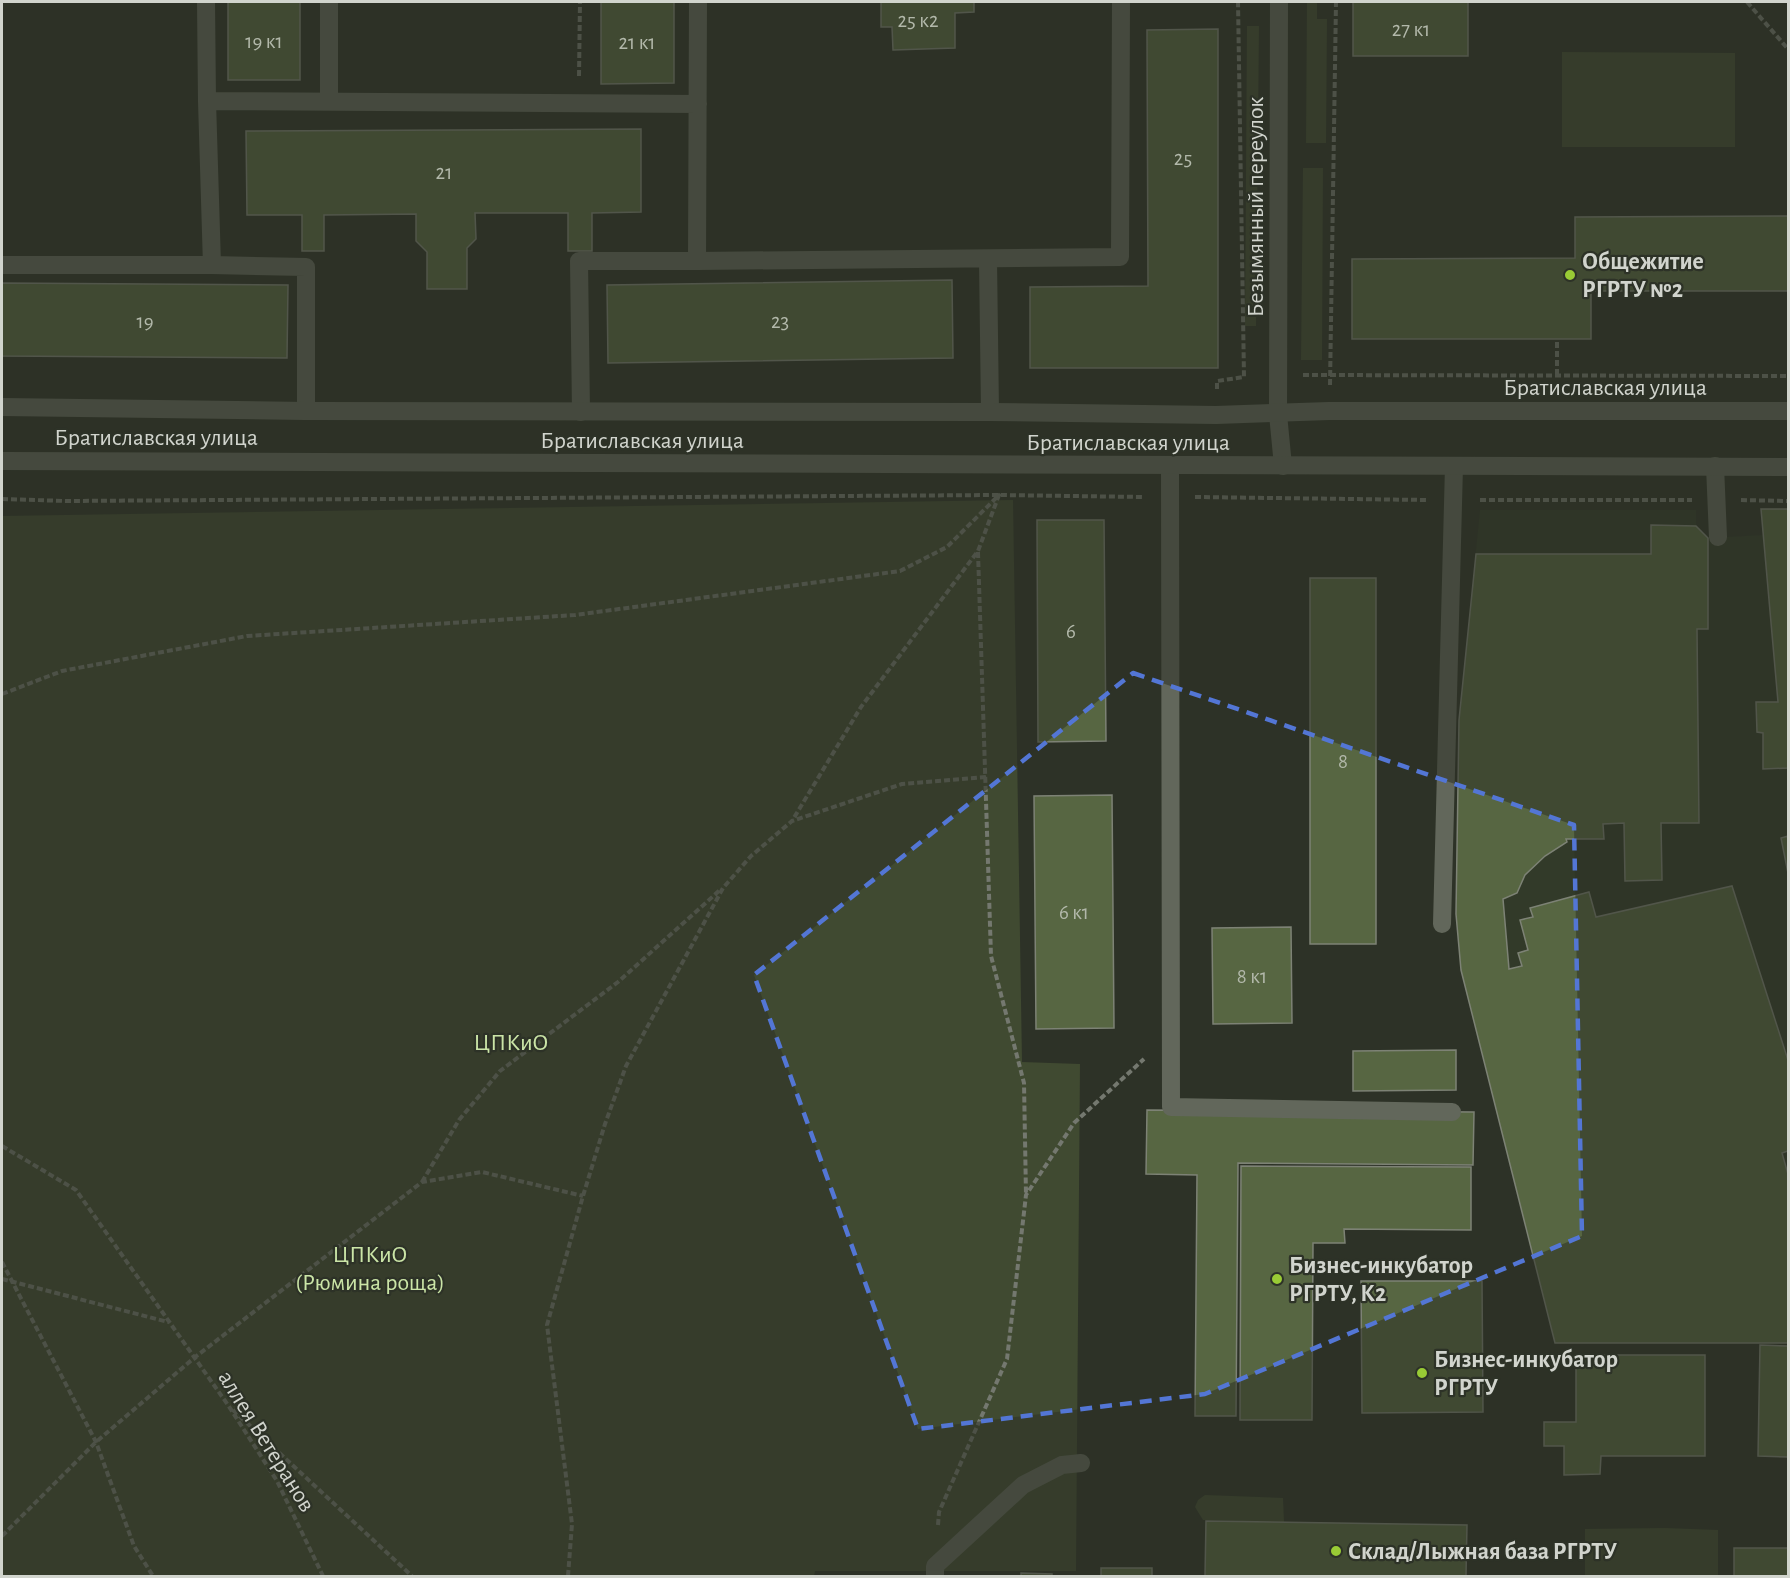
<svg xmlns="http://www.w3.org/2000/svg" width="1790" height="1578" font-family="'Alegreya Sans',sans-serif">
  <rect width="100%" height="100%" fill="#2d3227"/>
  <path fill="#323a29" d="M 1761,509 L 1788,509 L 1788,1343 L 1555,1343 L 1461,970 L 1456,914 L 1459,720 L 1480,510 L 1696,510 L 1696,526 L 1709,538 L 1763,535 Z"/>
  <path fill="#404a31" d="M 1307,2 L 1317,2 L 1317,19 L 1327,19 L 1326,143 L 1306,143 Z
    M 1247,26 L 1259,26 L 1256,326 L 1245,326 Z
    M 1562,52 L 1735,53 L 1735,147 L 1562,147 Z
    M 1303,168 L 1323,168 L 1322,360 L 1301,360 Z
    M 1013,500 L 1022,1062 L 1080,1064 L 1076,1571 L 815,1571 L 814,1576 L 2,1576 L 2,516 Z
    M 1205,1495 L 1283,1498 L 1284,1522 L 1203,1520 L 1195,1507 L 1198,1500 Z
    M 1665,1528 L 1718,1530 L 1718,1576 L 1585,1576 L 1585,1529 Z"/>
  <path fill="#576642" stroke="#7d8275" stroke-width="1.5" d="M 228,2 L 300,2 L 300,80 L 228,80 Z
    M 601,2 L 674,2 L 674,83 L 601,84 Z
    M 881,2 L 974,2 L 974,12 L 955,13 L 955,48 L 893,50 L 892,27 L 881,27 Z
    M 1353,2 L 1468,2 L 1468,56 L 1353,56 Z
    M 1218,29 L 1218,368 L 1030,368 L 1030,287 L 1148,286 L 1147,30 Z
    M 641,129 L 641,212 L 592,213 L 592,251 L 568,251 L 568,213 L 475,213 L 476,239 L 467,248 L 467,289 L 427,289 L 427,252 L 416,241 L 416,214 L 324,215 L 324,251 L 302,251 L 302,215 L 247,215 L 246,131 Z
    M 1788,216 L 1788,291 L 1591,291 L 1591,339 L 1352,339 L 1352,259 L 1575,258 L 1575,217 Z
    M 952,280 L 953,358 L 608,363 L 607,285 Z
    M 2,283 L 288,285 L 287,358 L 2,356 Z
    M 1761,509 L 1788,509 L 1788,768 L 1763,769 L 1763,733 L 1757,732 L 1756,702 L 1778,702 Z
    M 1037,520 L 1104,520 L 1106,741 L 1038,742 Z
    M 1651,525 L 1696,526 L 1708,538 L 1708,629 L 1697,629 L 1699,823 L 1661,823 L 1662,880 L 1625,881 L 1624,823 L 1603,824 L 1604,839 L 1566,839 L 1567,842 L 1545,856 L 1525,875 L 1517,893 L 1503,899 L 1509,969 L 1522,966 L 1518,953 L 1528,950 L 1520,920 L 1533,917 L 1530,908 L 1589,892 L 1596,917 L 1732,886 L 1788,1060 L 1788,1151 L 1782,1153 L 1788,1174 L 1788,1343 L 1555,1343 L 1461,970 L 1456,914 L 1459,720 L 1476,554 L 1651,554 Z
    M 1310,578 L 1376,578 L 1376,944 L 1310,944 Z
    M 1112,795 L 1114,1028 L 1036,1029 L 1034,796 Z
    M 1788,836 L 1788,873 L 1781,838 Z
    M 1291,927 L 1292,1023 L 1213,1024 L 1212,928 Z
    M 1456,1050 L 1456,1090 L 1353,1091 L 1353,1051 Z
    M 1147,1110 L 1474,1112 L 1473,1165 L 1238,1163 L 1236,1416 L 1195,1416 L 1197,1175 L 1146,1174 Z
    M 1241,1166 L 1471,1167 L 1471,1230 L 1344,1229 L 1345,1243 L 1313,1243 L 1312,1420 L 1240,1420 Z
    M 1361,1281 L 1482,1281 L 1483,1412 L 1362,1413 Z
    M 1760,1345 L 1788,1346 L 1788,1457 L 1758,1456 Z
    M 1576,1355 L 1705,1355 L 1705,1456 L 1601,1456 L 1600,1474 L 1564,1475 L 1564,1446 L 1544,1446 L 1544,1422 L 1576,1422 Z
    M 1206,1521 L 1467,1525 L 1466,1576 L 1205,1576 Z
    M 1734,1548 L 1788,1548 L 1788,1576 L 1734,1576 Z
    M 1101,1568 L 1152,1568 L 1152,1576 L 1101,1576 Z
    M 1021,1573 L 1052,1574 L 1052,1576 L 1021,1576 Z"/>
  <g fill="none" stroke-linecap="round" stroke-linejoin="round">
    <path stroke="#74786f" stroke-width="4" stroke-dasharray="6 3" stroke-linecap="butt" d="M 1747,2 L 1788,49
      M 579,76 L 580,2
      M 1303,375 L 1788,376
      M 1557,375 L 1557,339
      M 1330,385 L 1336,2
      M 1217,389 L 1217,381 L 1244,377 L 1238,2
      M 1195,497 L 1428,500
      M 2,499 L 66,501 L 999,495 L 1143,497
      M 1480,500 L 1692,500
      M 1741,500 L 1788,501
      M 978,552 L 991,956 L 1024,1083 L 1026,1195
      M 2,694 L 62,671 L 247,636 L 575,615 L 900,571 L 947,547 L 999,495 L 978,551 L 861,707 L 792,821
      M 2,1146 L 76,1190 L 228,1405 L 277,1481 L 323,1576
      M 422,1182 L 459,1120 L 500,1071 L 618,982 L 720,890
      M 2,1262 L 96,1442 L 134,1546 L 153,1576
      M 2,1279 L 168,1322
      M 233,1410 L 412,1576
      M 938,1525 L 939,1512 L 1007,1359 L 1026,1195 L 1074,1123 L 1144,1059
      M 2,1536 L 96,1442 L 194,1358 L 422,1182 L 482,1172 L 583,1196
      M 568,1576 L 572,1524 L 547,1325 L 583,1196 L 605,1124 L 626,1066 L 723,888 L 751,856 L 792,821 L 902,784 L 986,777"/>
    <path stroke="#62675b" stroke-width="18" d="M 206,2 L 207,101
      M 329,101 L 329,2
      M 988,260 L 990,412
      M 697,261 L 1120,257 L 1121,2
      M 2,265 L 212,265
      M 306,411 L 306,267 L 212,265 L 207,101 L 698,104
      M 581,412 L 579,261 L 697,261 L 698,2
      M 1170,466 L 1171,1107 L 1452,1112
      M 1715,466 L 1718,537
      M 1442,924 L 1454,466
      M 935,1576 L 935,1566 L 1023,1485 L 1062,1465 L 1081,1463"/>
    <path stroke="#62675b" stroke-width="18" d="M 1279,2 L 1278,414 L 1283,466"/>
    <path stroke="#62675b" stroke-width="18" d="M 2,407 L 306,411 L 990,412 L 1216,415 L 1329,411 L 1788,411
      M 2,461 L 1788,467"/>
  </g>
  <path d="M0 0H1790V1578H0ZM 1133,673 L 1574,825 L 1582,1236 L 1205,1394 L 918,1429 L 754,975 Z" fill="#2d3227" fill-opacity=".55" fill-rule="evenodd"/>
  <path fill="none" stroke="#5376d5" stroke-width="4.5" stroke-dasharray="12 8" stroke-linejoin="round" d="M 1133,673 L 1574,825 L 1582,1236 L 1205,1394 L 918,1429 L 754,975 Z"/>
  <g fill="#99cb35" stroke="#2d3227" stroke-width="2">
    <circle cx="1570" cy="275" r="6"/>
    <circle cx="1277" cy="1279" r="6"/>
    <circle cx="1422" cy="1373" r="6"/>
    <circle cx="1336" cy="1551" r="6"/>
  </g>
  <g text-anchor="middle" stroke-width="4.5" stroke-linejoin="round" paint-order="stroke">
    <g font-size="21" fill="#b2b8aa">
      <text x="918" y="27">25 к2</text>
      <text x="1411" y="36">27 к1</text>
      <text x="264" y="48">19 к1</text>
      <text x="637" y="49">21 к1</text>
      <text x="1183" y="165">25</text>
      <text x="444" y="179">21</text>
      <text x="145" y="328">19</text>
      <text x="780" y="328">23</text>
      <text x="1071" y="638">6</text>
      <text x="1343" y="768">8</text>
      <text x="1074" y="919">6 к1</text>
      <text x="1252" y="983">8 к1</text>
    </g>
    <g font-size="24" fill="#d1d4cd" stroke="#2d3227">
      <text transform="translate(1255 207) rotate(-90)" y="8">Безымянный переулок</text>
      <text x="1605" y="395">Братиславская улица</text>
      <text x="156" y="445">Братиславская улица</text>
      <text x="642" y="448">Братиславская улица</text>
      <text x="1128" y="450">Братиславская улица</text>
      <text transform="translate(267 1441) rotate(58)" y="8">аллея Ветеранов</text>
    </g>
    <g font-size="24" font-weight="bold" fill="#d1d4cd" stroke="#2d3227" text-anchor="start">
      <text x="1582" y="269">Общежитие<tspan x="1582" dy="28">РГРТУ №2</tspan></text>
      <text x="1289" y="1273">Бизнес-инкубатор<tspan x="1289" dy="28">РГРТУ, К2</tspan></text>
      <text x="1434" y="1367">Бизнес-инкубатор<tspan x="1434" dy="28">РГРТУ</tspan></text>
      <text x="1348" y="1559">Склад/Лыжная база РГРТУ</text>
    </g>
    <g font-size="24" fill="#cbe5a7" stroke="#2d3227">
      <text x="511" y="1050">ЦПКиО</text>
      <text x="370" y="1262">ЦПКиО<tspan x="370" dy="28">(Рюмина роща)</tspan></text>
    </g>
  </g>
  <rect width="1790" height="1578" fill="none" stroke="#d1d4cd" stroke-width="6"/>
</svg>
